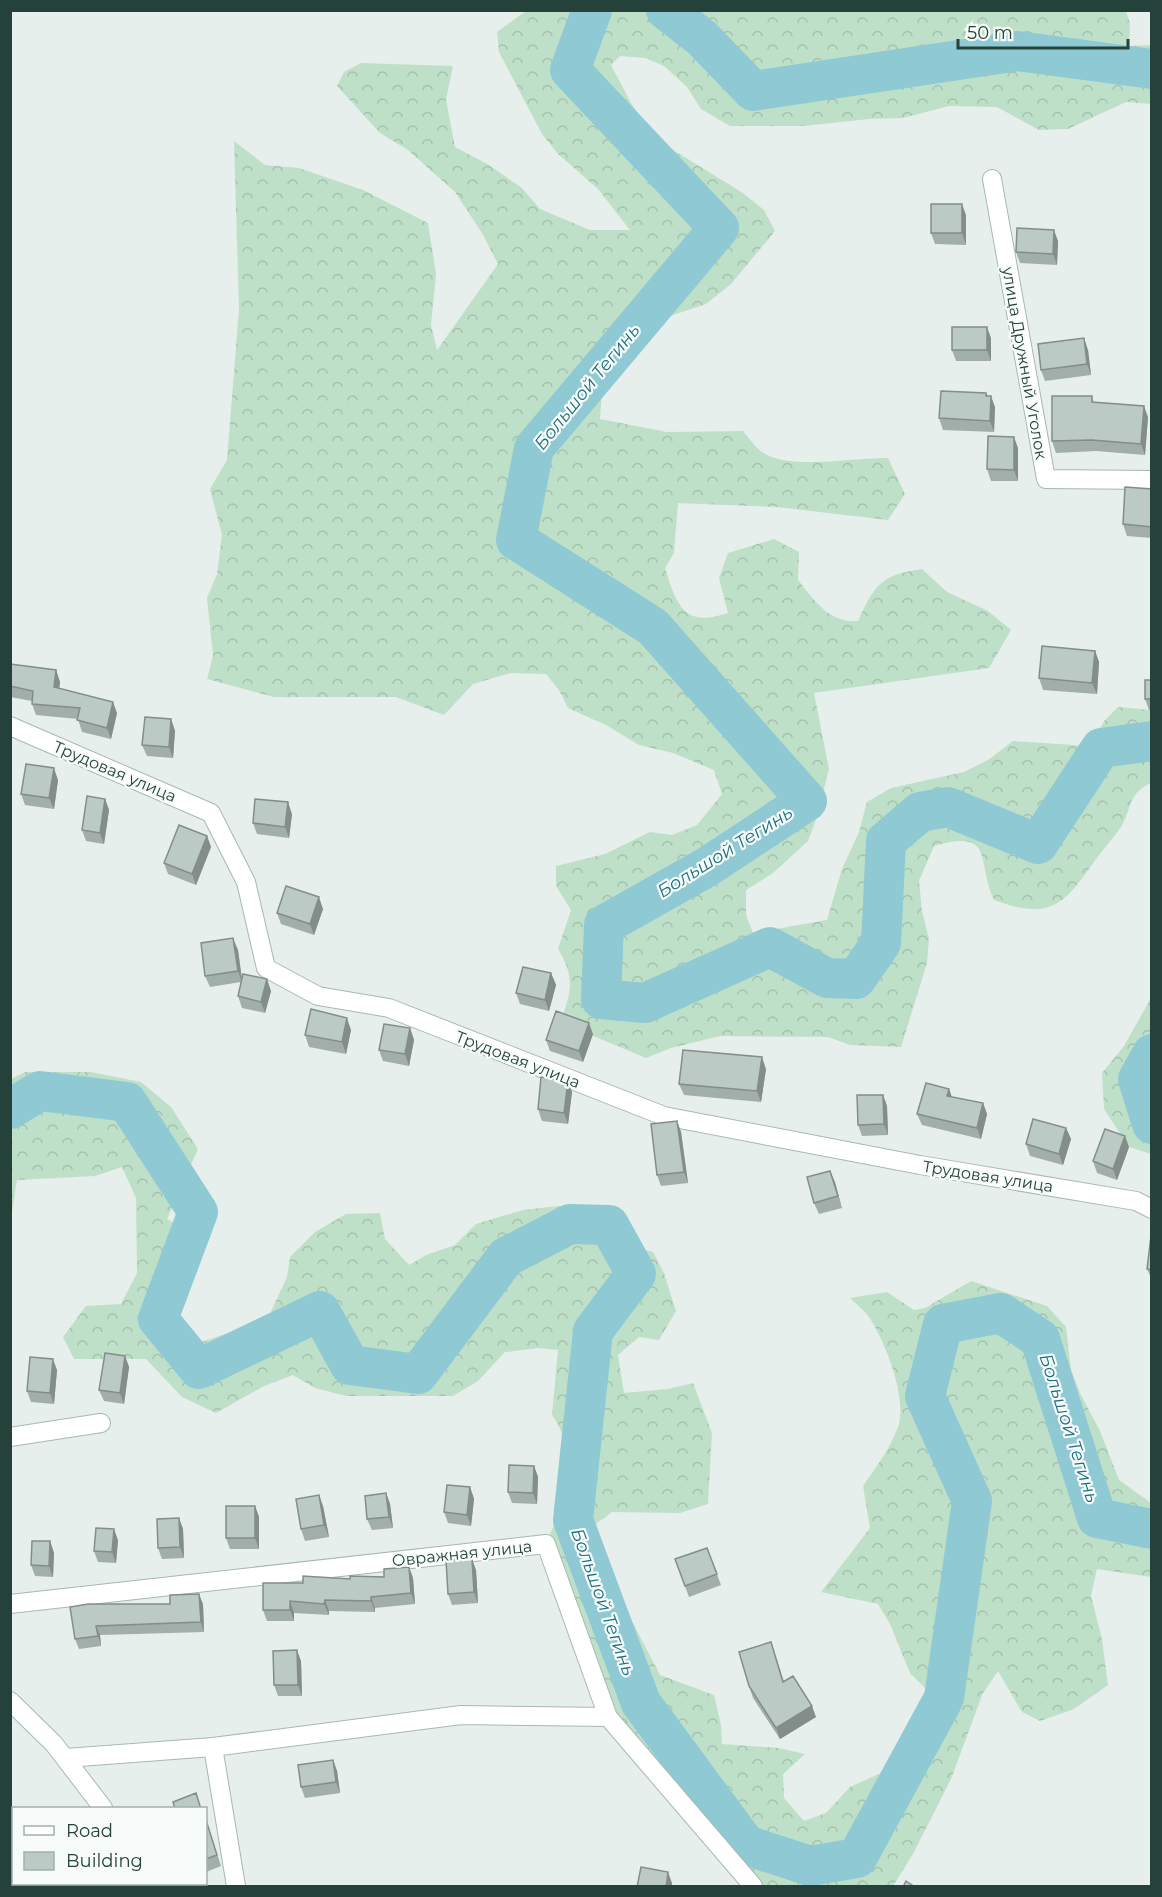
<svg xmlns="http://www.w3.org/2000/svg" width="1162" height="1897" font-family="Montserrat,sans-serif">
  <defs>
    <pattern id="forest-crowns" width="20" height="18" patternUnits="userSpaceOnUse" patternTransform="scale(1.5)"><rect width="20" height="18" fill="#bfe0c8"/><path d="M2 6a3 3 0 1 1 6 0M12 15a3 3 0 1 1 6 0" fill="none" stroke="#a4c1ad"/></pattern>
  </defs>
  <rect width="100%" height="100%" fill="#e6efeb"/>
  <path fill="url(#forest-crowns)" d="M 526,11 L 1126,11 L 1130,24 L 1129,46 L 1151,45 L 1151,104 L 1126,102 L 1068,129 L 1039,130 L 997,107 L 949,106 L 903,118 L 869,119 L 804,126 L 730,126 L 701,109 L 687,87 L 664,66 L 645,58 L 620,56 L 611,65 L 631,103 L 657,140 L 743,193 L 764,210 L 775,231 L 731,284 L 706,304 L 664,318 L 644,337 L 626,362 L 603,377 L 600,419 L 667,432 L 743,431 C 749,438 755,447 762,452 C 788,471 856,457 888,458 L 905,494 L 888,520 L 777,507 L 678,503 L 674,553 L 665,568 C 677,606 684,628 728,613 L 719,578 L 728,553 L 774,539 L 799,552 L 798,580 C 815,601 829,623 858,621 C 875,585 880,575 922,569 L 947,592 L 988,611 L 1011,630 L 989,668 L 814,693 L 829,769 L 817,817 L 808,841 L 773,873 L 746,890 L 746,915 L 753,933 L 827,920 L 842,869 L 859,832 L 867,802 L 891,788 L 964,772 L 988,760 L 1013,741 L 1089,746 L 1105,720 L 1118,707 L 1151,710 L 1151,783 C 1125,795 1133,811 1119,830 C 1112,840 1103,849 1096,859 C 1064,905 1051,921 994,900 C 976,862 996,828 934,846 L 919,881 L 922,911 L 929,939 L 927,963 L 901,1047 L 850,1045 L 828,1037 L 720,1036 L 671,1048 L 646,1058 L 560,1022 C 572,992 575,977 558,949 L 571,910 L 556,886 L 556,866 L 605,854 L 650,832 L 672,835 L 697,825 L 722,794 L 714,770 L 673,753 L 639,745 L 606,725 L 568,708 L 559,690 L 546,674 L 511,673 L 473,684 L 444,715 L 396,697 L 274,697 L 207,679 L 213,656 L 207,598 L 217,574 L 222,535 L 210,489 L 227,460 L 239,309 L 234,141 L 265,165 L 299,168 L 363,190 L 428,223 L 436,274 L 431,325 L 437,350 L 498,264 L 482,233 L 455,192 L 408,150 L 380,133 L 337,86 L 344,72 L 361,63 L 453,66 L 446,100 L 455,147 L 489,165 L 522,188 L 540,209 L 590,230 L 630,230 L 598,189 L 558,154 L 542,134 L 499,52 L 497,32 Z
    M 1151,998 L 1151,1154 L 1129,1147 L 1104,1109 L 1102,1073 L 1124,1046 Z
    M 25,1072 L 91,1072 L 141,1082 L 171,1107 L 198,1149 L 167,1219 L 203,1240 L 176,1323 L 198,1343 L 267,1320 L 287,1277 L 290,1257 L 315,1232 L 346,1214 L 380,1213 L 385,1239 L 409,1265 L 426,1255 L 455,1245 L 476,1224 L 523,1210 L 558,1206 L 594,1211 L 603,1238 L 653,1252 L 664,1273 L 676,1311 L 659,1340 L 639,1337 L 618,1355 L 624,1393 L 668,1389 L 693,1383 L 712,1433 L 708,1504 L 680,1513 L 612,1512 L 593,1526 L 598,1556 L 660,1675 L 714,1695 L 721,1725 L 722,1744 L 779,1748 L 805,1754 L 783,1774 L 784,1798 L 804,1821 L 826,1813 L 850,1787 L 892,1768 L 921,1725 L 927,1690 L 910,1673 L 890,1624 L 878,1604 L 821,1592 L 870,1528 L 863,1486 C 876,1467 890,1449 898,1427 C 908,1399 885,1341 869,1317 C 864,1310 856,1304 850,1298 L 887,1292 L 914,1310 L 925,1308 L 971,1281 L 1047,1306 L 1066,1327 L 1071,1370 L 1081,1395 L 1100,1431 L 1119,1480 L 1151,1503 L 1151,1577 L 1097,1569 L 1091,1596 L 1102,1639 L 1108,1685 L 1074,1709 L 1040,1721 L 1022,1712 L 998,1671 L 983,1693 L 951,1779 L 913,1854 L 893,1886 L 756,1886 L 608,1717 L 546,1544 C 564,1502 581,1456 552,1415 L 558,1350 L 538,1348 L 505,1352 L 478,1381 L 453,1396 L 346,1396 L 315,1388 L 293,1375 L 264,1386 L 216,1413 L 182,1397 L 146,1359 L 74,1359 L 63,1337 L 86,1306 L 121,1304 L 137,1273 L 136,1198 L 122,1167 L 95,1176 L 17,1180 L 11,1218 L 11,1079 Z"/>
  <g fill="none" stroke-linecap="round" stroke-linejoin="round">
    <path stroke="#8ec9d4" stroke-width="40" d="M 592,10 L 570,70 L 719,228 L 534,448 L 516,540 L 653,627 L 807,801 L 707,867 L 604,925 L 601,999 L 645,1003 L 770,947 L 827,978 L 856,979 L 881,943 L 886,841 L 920,812 L 948,807 L 1038,844 L 1101,748 L 1152,741
      M 666,10 L 702,38 L 753,91 L 1018,51 L 1152,69
      M 1152,1054 L 1138,1079 L 1152,1124
      M 10,1109 L 40,1091 L 127,1102 L 198,1212 L 158,1319 L 199,1369 L 320,1311 L 350,1365 L 418,1374 L 506,1257 L 570,1224 L 609,1225 L 636,1274 L 593,1331 L 573,1520 L 641,1703 L 746,1845 L 810,1866 L 857,1858 L 944,1698 L 972,1501 L 925,1396 L 943,1324 L 1001,1313 L 1040,1339 L 1097,1518 L 1152,1529"/>
    <defs>
      <path id="minor" d="M 992,179 L 1046,479 L 1152,480
        M 10,726 L 211,813 L 246,882 L 266,968 L 318,996 L 389,1008 L 664,1116 L 920,1165 L 1136,1201 L 1152,1209
        M 10,1437 L 101,1423
        M 10,1604 L 546,1544 L 608,1717 L 753,1886
        M 10,1701 L 54,1744 L 103,1808
        M 213,1747 L 236,1886
        M 66,1758 L 213,1747 L 461,1715 L 608,1717
        M 153,1884 L 155,1886
        M 67,1886 L 74,1884"/>
    </defs>
    <use href="#minor" stroke="#a8b8b2" stroke-width="20"/>
    <use href="#minor" stroke="#fff" stroke-width="18"/>
  </g>
  <path fill="#a1aea9" d="M 966,215 L 966,245 L 935,244 L 931,233 Z
    M 1058,241 L 1057,265 L 1020,263 L 1016,252 Z
    M 991,338 L 991,361 L 956,361 L 952,350 Z
    M 1088,350 L 1091,375 L 1045,381 L 1041,370 Z
    M 986,393 L 995,407 L 994,432 L 943,430 L 939,418 Z
    M 1092,396 L 1094,403 L 1148,417 L 1145,455 L 1096,451 L 1056,453 L 1052,441 Z
    M 1018,448 L 1018,481 L 991,481 L 987,469 Z
    M 1152,489 L 1152,538 L 1127,536 L 1123,524 Z
    M 1095,651 L 1099,662 L 1097,694 L 1043,690 L 1039,678 Z
    M 10,664 L 56,670 L 60,682 L 59,688 L 117,713 L 111,739 L 82,732 L 78,719 L 36,715 L 32,704 L 32,701 L 10,697 Z
    M 1152,680 L 1152,710 L 1149,710 L 1145,699 Z
    M 171,719 L 175,731 L 173,758 L 147,756 L 142,745 Z
    M 58,780 L 54,809 L 25,805 L 21,794 Z
    M 105,799 L 109,810 L 104,844 L 86,841 L 82,830 Z
    M 292,814 L 289,838 L 257,834 L 253,823 Z
    M 207,836 L 211,847 L 196,885 L 168,874 L 164,863 Z
    M 323,909 L 314,935 L 281,924 L 277,913 Z
    M 238,950 L 242,978 L 271,991 L 265,1013 L 242,1008 L 238,996 L 241,982 L 210,987 L 205,976 Z
    M 551,973 L 556,985 L 549,1011 L 520,1004 L 516,993 Z
    M 410,1028 L 414,1040 L 409,1066 L 383,1061 L 379,1050 Z
    M 351,1030 L 346,1054 L 309,1047 L 305,1035 Z
    M 593,1034 L 583,1062 L 550,1051 L 546,1040 Z
    M 766,1069 L 761,1102 L 684,1095 L 679,1084 Z
    M 568,1081 L 572,1092 L 568,1124 L 542,1121 L 538,1109 Z
    M 949,1089 L 952,1097 L 983,1103 L 987,1114 L 981,1139 L 922,1125 L 917,1114 Z
    M 883,1095 L 887,1106 L 888,1135 L 862,1136 L 858,1125 Z
    M 677,1121 L 681,1132 L 688,1183 L 661,1186 L 657,1175 Z
    M 1066,1128 L 1071,1139 L 1063,1165 L 1030,1156 L 1026,1144 Z
    M 1129,1147 L 1117,1180 L 1097,1173 L 1093,1161 Z
    M 830,1171 L 842,1208 L 819,1214 L 814,1203 Z
    M 1152,1236 L 1152,1280 L 1147,1269 Z
    M 125,1356 L 129,1367 L 124,1404 L 104,1401 L 99,1390 Z
    M 57,1370 L 54,1404 L 31,1402 L 27,1391 Z
    M 534,1466 L 538,1477 L 537,1504 L 512,1503 L 508,1492 Z
    M 470,1487 L 474,1499 L 471,1526 L 448,1523 L 444,1512 Z
    M 386,1493 L 390,1504 L 393,1528 L 372,1530 L 367,1519 Z
    M 255,1506 L 259,1517 L 259,1549 L 230,1549 L 226,1538 Z
    M 323,1506 L 329,1537 L 305,1541 L 301,1529 Z
    M 179,1518 L 183,1529 L 184,1558 L 162,1559 L 158,1548 Z
    M 118,1540 L 116,1563 L 98,1562 L 94,1551 Z
    M 50,1541 L 54,1553 L 53,1577 L 35,1576 L 31,1565 Z
    M 707,1548 L 721,1585 L 689,1597 L 675,1559 Z
    M 409,1567 L 413,1578 L 415,1604 L 375,1608 L 375,1612 L 329,1611 L 329,1615 L 294,1613 L 294,1621 L 267,1621 L 263,1610 L 303,1583 L 384,1577 Z
    M 476,1570 L 478,1603 L 452,1605 L 448,1594 Z
    M 203,1604 L 204,1632 L 100,1635 L 101,1646 L 79,1649 L 75,1639 L 70,1607 Z
    M 771,1642 L 784,1682 L 816,1717 L 780,1739 L 753,1698 L 749,1686 Z
    M 301,1661 L 302,1696 L 278,1696 L 274,1685 Z
    M 333,1760 L 337,1771 L 340,1793 L 305,1798 L 301,1787 Z
    M 206,1820 L 221,1866 L 206,1872 Z"/>
  <path fill="#838d89" d="M 962,204 L 966,215 L 966,245 L 962,233 Z
    M 1054,230 L 1058,241 L 1057,265 L 1053,254 Z
    M 987,327 L 991,338 L 991,361 L 987,350 Z
    M 1084,338 L 1088,350 L 1091,375 L 1087,364 Z
    M 991,396 L 995,407 L 994,432 L 990,421 Z
    M 1144,406 L 1148,417 L 1145,455 L 1141,444 Z
    M 1014,437 L 1018,448 L 1018,481 L 1014,470 Z
    M 1095,651 L 1099,662 L 1097,694 L 1092,683 Z
    M 56,670 L 60,682 L 58,698 L 54,687 Z
    M 113,702 L 117,713 L 111,739 L 107,728 Z
    M 171,719 L 175,731 L 173,758 L 169,747 Z
    M 54,768 L 58,780 L 54,809 L 49,798 Z
    M 105,799 L 109,810 L 104,844 L 100,833 Z
    M 288,802 L 292,814 L 289,838 L 285,827 Z
    M 207,836 L 211,847 L 196,885 L 192,874 Z
    M 319,897 L 323,909 L 314,935 L 310,924 Z
    M 233,938 L 238,950 L 242,982 L 238,971 Z
    M 551,973 L 556,985 L 549,1011 L 545,1000 Z
    M 267,979 L 271,991 L 265,1013 L 261,1002 Z
    M 347,1018 L 351,1030 L 346,1054 L 342,1042 Z
    M 589,1023 L 593,1034 L 583,1062 L 579,1051 Z
    M 410,1028 L 414,1040 L 409,1066 L 405,1054 Z
    M 762,1057 L 766,1069 L 761,1102 L 757,1091 Z
    M 568,1081 L 572,1092 L 568,1124 L 564,1113 Z
    M 949,1089 L 953,1101 L 947,1096 Z
    M 883,1095 L 887,1106 L 888,1135 L 884,1124 Z
    M 983,1103 L 987,1114 L 981,1139 L 977,1128 Z
    M 677,1121 L 681,1132 L 688,1183 L 684,1172 Z
    M 1066,1128 L 1071,1139 L 1063,1165 L 1059,1154 Z
    M 1125,1136 L 1129,1147 L 1117,1180 L 1113,1169 Z
    M 830,1171 L 835,1182 L 842,1208 L 838,1196 Z
    M 125,1356 L 129,1367 L 124,1404 L 120,1393 Z
    M 53,1359 L 57,1370 L 54,1404 L 50,1393 Z
    M 534,1466 L 538,1477 L 537,1504 L 533,1493 Z
    M 470,1487 L 474,1499 L 471,1526 L 467,1515 Z
    M 386,1493 L 390,1504 L 393,1528 L 389,1517 Z
    M 319,1495 L 323,1506 L 329,1537 L 324,1525 Z
    M 255,1506 L 259,1517 L 259,1549 L 255,1538 Z
    M 179,1518 L 183,1529 L 184,1558 L 180,1547 Z
    M 114,1529 L 118,1540 L 116,1563 L 112,1552 Z
    M 50,1541 L 54,1553 L 53,1577 L 49,1566 Z
    M 472,1559 L 476,1570 L 478,1603 L 474,1592 Z
    M 409,1567 L 413,1578 L 415,1604 L 411,1593 Z
    M 199,1594 L 203,1604 L 204,1632 L 201,1622 Z
    M 371,1597 L 375,1608 L 375,1612 L 371,1601 Z
    M 325,1600 L 329,1611 L 329,1615 L 324,1604 Z
    M 290,1601 L 294,1613 L 294,1621 L 290,1610 Z
    M 96,1626 L 100,1635 L 101,1646 L 98,1636 Z
    M 297,1650 L 301,1661 L 302,1696 L 298,1685 Z
    M 812,1706 L 816,1717 L 780,1739 L 776,1728 Z
    M 333,1760 L 337,1771 L 340,1793 L 336,1782 Z
    M 668,1872 L 672,1883 L 672,1887 L 666,1887 Z"/>
  <path fill="#bbcac4" stroke="#838d89" stroke-width="1.5" d="M 931,204 L 962,204 L 962,233 L 931,233 Z
    M 1017,228 L 1054,230 L 1053,254 L 1016,252 Z
    M 952,327 L 987,327 L 987,350 L 952,350 Z
    M 1084,338 L 1087,364 L 1041,370 L 1038,344 Z
    M 941,391 L 986,393 L 986,396 L 991,396 L 990,421 L 939,418 Z
    M 1052,396 L 1092,396 L 1092,402 L 1144,406 L 1141,444 L 1092,440 L 1052,441 Z
    M 988,436 L 1014,437 L 1014,470 L 987,469 Z
    M 1125,487 L 1152,489 L 1152,527 L 1123,524 Z
    M 1042,646 L 1095,651 L 1092,683 L 1039,678 Z
    M 10,664 L 56,670 L 54,687 L 113,702 L 107,728 L 77,720 L 80,708 L 32,704 L 33,691 L 10,686 Z
    M 1145,680 L 1152,680 L 1152,699 L 1145,699 Z
    M 145,717 L 171,719 L 169,747 L 142,745 Z
    M 26,764 L 54,768 L 49,798 L 21,794 Z
    M 87,796 L 105,799 L 100,833 L 82,830 Z
    M 255,799 L 288,802 L 285,827 L 253,823 Z
    M 179,825 L 207,836 L 192,874 L 164,863 Z
    M 286,886 L 319,897 L 310,924 L 277,913 Z
    M 233,938 L 238,971 L 205,976 L 201,943 Z
    M 523,967 L 551,973 L 545,1000 L 516,993 Z
    M 243,974 L 267,979 L 261,1002 L 238,996 Z
    M 311,1009 L 347,1018 L 342,1042 L 305,1035 Z
    M 556,1011 L 589,1023 L 579,1051 L 546,1040 Z
    M 384,1024 L 410,1028 L 405,1054 L 379,1050 Z
    M 683,1050 L 762,1057 L 757,1091 L 679,1084 Z
    M 541,1077 L 568,1081 L 564,1113 L 538,1109 Z
    M 926,1083 L 949,1089 L 947,1096 L 983,1103 L 977,1128 L 917,1114 Z
    M 857,1095 L 883,1095 L 884,1124 L 858,1125 Z
    M 1033,1119 L 1066,1128 L 1059,1154 L 1026,1144 Z
    M 677,1121 L 684,1172 L 657,1175 L 651,1124 Z
    M 1105,1129 L 1125,1136 L 1113,1169 L 1093,1161 Z
    M 830,1171 L 838,1196 L 814,1203 L 807,1177 Z
    M 1151,1236 L 1152,1236 L 1152,1270 L 1147,1269 Z
    M 105,1353 L 125,1356 L 120,1393 L 99,1390 Z
    M 30,1357 L 53,1359 L 50,1393 L 27,1391 Z
    M 509,1465 L 534,1466 L 533,1493 L 508,1492 Z
    M 447,1485 L 470,1487 L 467,1515 L 444,1512 Z
    M 386,1493 L 389,1517 L 367,1519 L 365,1496 Z
    M 319,1495 L 324,1525 L 301,1529 L 296,1499 Z
    M 226,1506 L 255,1506 L 255,1538 L 226,1538 Z
    M 179,1518 L 180,1547 L 158,1548 L 157,1519 Z
    M 96,1528 L 114,1529 L 112,1552 L 94,1551 Z
    M 32,1541 L 50,1541 L 49,1566 L 31,1565 Z
    M 707,1548 L 717,1574 L 685,1586 L 675,1559 Z
    M 472,1559 L 474,1592 L 448,1594 L 446,1560 Z
    M 409,1567 L 411,1593 L 371,1597 L 371,1601 L 325,1600 L 324,1604 L 290,1601 L 290,1610 L 263,1610 L 263,1583 L 303,1583 L 303,1576 L 350,1579 L 350,1576 L 384,1577 L 384,1569 Z
    M 199,1594 L 201,1622 L 96,1626 L 98,1636 L 75,1639 L 70,1607 L 88,1604 L 170,1604 L 170,1595 Z
    M 771,1642 L 783,1682 L 793,1676 L 812,1706 L 776,1728 L 749,1686 L 739,1652 Z
    M 297,1650 L 298,1685 L 274,1685 L 273,1651 Z
    M 333,1760 L 336,1782 L 301,1787 L 298,1765 Z
    M 196,1793 L 201,1809 L 175,1809 L 173,1802 Z
    M 206,1820 L 217,1855 L 206,1859 Z
    M 641,1867 L 668,1872 L 666,1887 L 637,1887 Z
    M 906,1881 L 915,1887 L 903,1887 Z"/>
  <g text-anchor="middle" stroke-width="4.5" stroke-linejoin="round" paint-order="stroke">
    <g font-size="16" fill="#24423a" stroke="#f7fbf9">
      <text transform="translate(1025 363) rotate(80)" y="6">улица Дружный Уголок</text>
      <text transform="translate(115 771) rotate(23)" y="6">Трудовая улица</text>
      <text transform="translate(518 1059) rotate(21)" y="6">Трудовая улица</text>
      <text transform="translate(988 1176) rotate(9)" y="6">Трудовая улица</text>
      <text transform="translate(462 1553) rotate(-6)" y="6">Овражная улица</text>
    </g>
    <g font-size="18" font-style="italic" fill="#1c6f80" stroke="#f7fbf9">
      <text transform="translate(587 387) rotate(-51)" y="6">Большой Тегинь</text>
      <text transform="translate(725 852) rotate(-32)" y="6">Большой Тегинь</text>
      <text transform="translate(1069 1428) rotate(72)" y="6">Большой Тегинь</text>
      <text transform="translate(603 1602) rotate(70)" y="6">Большой Тегинь</text>
    </g>
  </g>
  <rect width="1162" height="1897" fill="none" stroke="#24423a" stroke-width="24"/>
  <rect x="12" y="1807" width="195" height="78" fill="#f7fbf9" stroke="#a3b1ad" stroke-width="1.5"/>
  <rect x="24" y="1826" width="30" height="9" fill="#ffffff" stroke="#a3b1ad" stroke-width="1.5"/>
  <text x="66" y="1837" font-size="18" fill="#24423a">Road</text>
  <rect x="24" y="1852" width="30" height="18" fill="#bbcac4" stroke="#a3b1ad" stroke-width="1.5"/>
  <text x="66" y="1867" font-size="18" fill="#24423a">Building</text>
  <path d="M958 39v9h170v-9" fill="none" stroke="#24423a" stroke-width="3"/>
  <text x="967" y="39" font-size="18" fill="#24423a" stroke="#f7fbf9" stroke-width="4.5" paint-order="stroke">50 m</text>
</svg>
